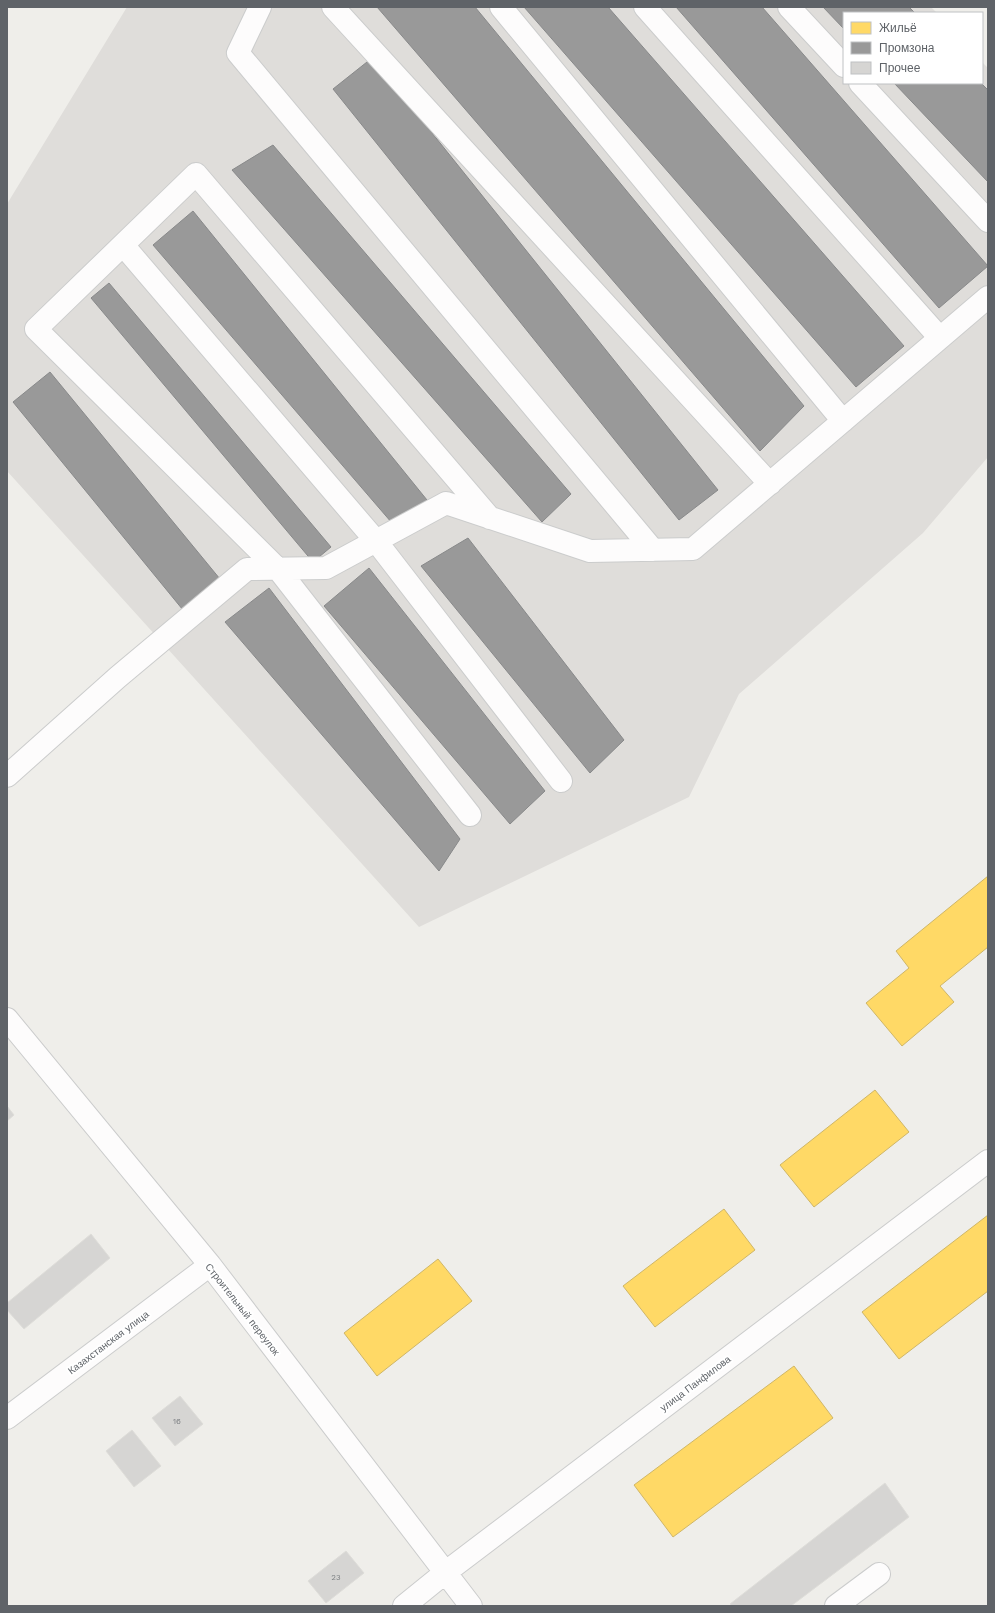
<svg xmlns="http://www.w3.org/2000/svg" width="995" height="1613" font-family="'Work Sans',sans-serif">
  <rect width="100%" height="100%" fill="#efeeea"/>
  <path fill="#dfddda" d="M 127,7 L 931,7 L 937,13 L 844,13 L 844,83 L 982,83 L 982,62 L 988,68 L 988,457 L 923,533 L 739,694 L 689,797 L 419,927 L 7,471 L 7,204 Z"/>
  <path fill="#ffd966" stroke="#cfb667" d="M 988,876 L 988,947 L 940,986 L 954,1002 L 902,1046 L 866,1003 L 909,968 L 896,951 Z
    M 875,1090 L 909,1132 L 814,1207 L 780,1165 Z
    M 724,1209 L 755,1250 L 655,1327 L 623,1286 Z
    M 988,1215 L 988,1291 L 899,1359 L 862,1312 Z
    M 438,1259 L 472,1301 L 377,1376 L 344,1333 Z
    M 794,1366 L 833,1418 L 673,1537 L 634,1485 Z"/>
  <path fill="#999" stroke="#88898a" d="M 377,7 L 475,7 L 804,406 L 760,451 Z
    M 524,7 L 608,7 L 904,346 L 856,387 Z
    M 676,7 L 762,7 L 988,266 L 939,308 Z
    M 823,7 L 909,7 L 915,13 L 844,13 L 844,29 Z
    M 372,58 L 718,490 L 679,520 L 333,89 Z
    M 894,83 L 981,83 L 988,90 L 988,182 Z
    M 273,145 L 571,494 L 542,522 L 232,170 Z
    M 193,211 L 427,500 L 392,523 L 153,245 Z
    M 109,283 L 331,547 L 313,562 L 91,298 Z
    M 50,372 L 220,579 L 183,610 L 13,402 Z
    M 468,538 L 624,740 L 590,773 L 421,566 Z
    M 369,568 L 545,791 L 510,824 L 324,606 Z
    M 269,588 L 460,839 L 439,871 L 225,622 Z"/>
  <path fill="#d6d5d3" stroke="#deddd9" d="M 7,1106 L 14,1115 L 7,1121 Z
    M 91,1234 L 110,1258 L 24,1329 L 7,1310 L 7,1303 Z
    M 180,1396 L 203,1424 L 175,1446 L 152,1418 Z
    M 132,1430 L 161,1466 L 134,1487 L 106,1451 Z
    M 885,1483 L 909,1517 L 791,1606 L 732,1606 L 730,1604 Z
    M 346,1551 L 364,1573 L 326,1603 L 308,1581 Z"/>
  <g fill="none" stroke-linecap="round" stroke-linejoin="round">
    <defs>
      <path id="minor" d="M 260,7 L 238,53 L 653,550
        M 333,7 L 770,484
        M 501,7 L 843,421
        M 645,7 L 940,338
        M 789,7 L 844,66
        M 860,83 L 988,221
        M 123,245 L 376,541 L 561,781
        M 7,776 L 118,677 L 247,569 L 326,568 L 446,503 L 590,551 L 693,549 L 988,297
        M 470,815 L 278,569 L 36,329 L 196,174 L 490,518
        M 7,1019 L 210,1265 L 471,1606
        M 7,1418 L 210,1265
        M 404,1606 L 446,1572 L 988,1161
        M 836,1606 L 879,1574"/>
    </defs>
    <use href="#minor" stroke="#cbcccc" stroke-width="24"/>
    <use href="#minor" stroke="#fdfcfc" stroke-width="22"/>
  </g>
  <g text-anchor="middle" stroke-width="4" stroke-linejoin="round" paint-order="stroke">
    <g font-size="8" fill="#7e8184">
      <text x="177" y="1424">16</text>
      <text x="336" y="1580">23</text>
    </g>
    <g font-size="10" fill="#5f6368" stroke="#fff">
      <text transform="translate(243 1309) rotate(52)" y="4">Строительный переулок</text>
      <text transform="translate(108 1342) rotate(-37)" y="4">Казахстанская улица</text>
      <text transform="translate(695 1383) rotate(-37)" y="4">улица Панфилова</text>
    </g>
  </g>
  <rect width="995" height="1613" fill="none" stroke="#5f6368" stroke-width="16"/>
  <rect x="843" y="12" width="140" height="72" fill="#ffffff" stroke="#bfc1c3"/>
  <rect x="851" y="22" width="20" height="12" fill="#ffd966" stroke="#bfc1c3"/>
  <text x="879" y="32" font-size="12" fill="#5f6368">Жильё</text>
  <rect x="851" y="42" width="20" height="12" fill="#999999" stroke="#bfc1c3"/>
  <text x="879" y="52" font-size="12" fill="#5f6368">Промзона</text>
  <rect x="851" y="62" width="20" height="12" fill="#d6d5d3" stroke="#bfc1c3"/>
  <text x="879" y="72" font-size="12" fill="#5f6368">Прочее</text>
</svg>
